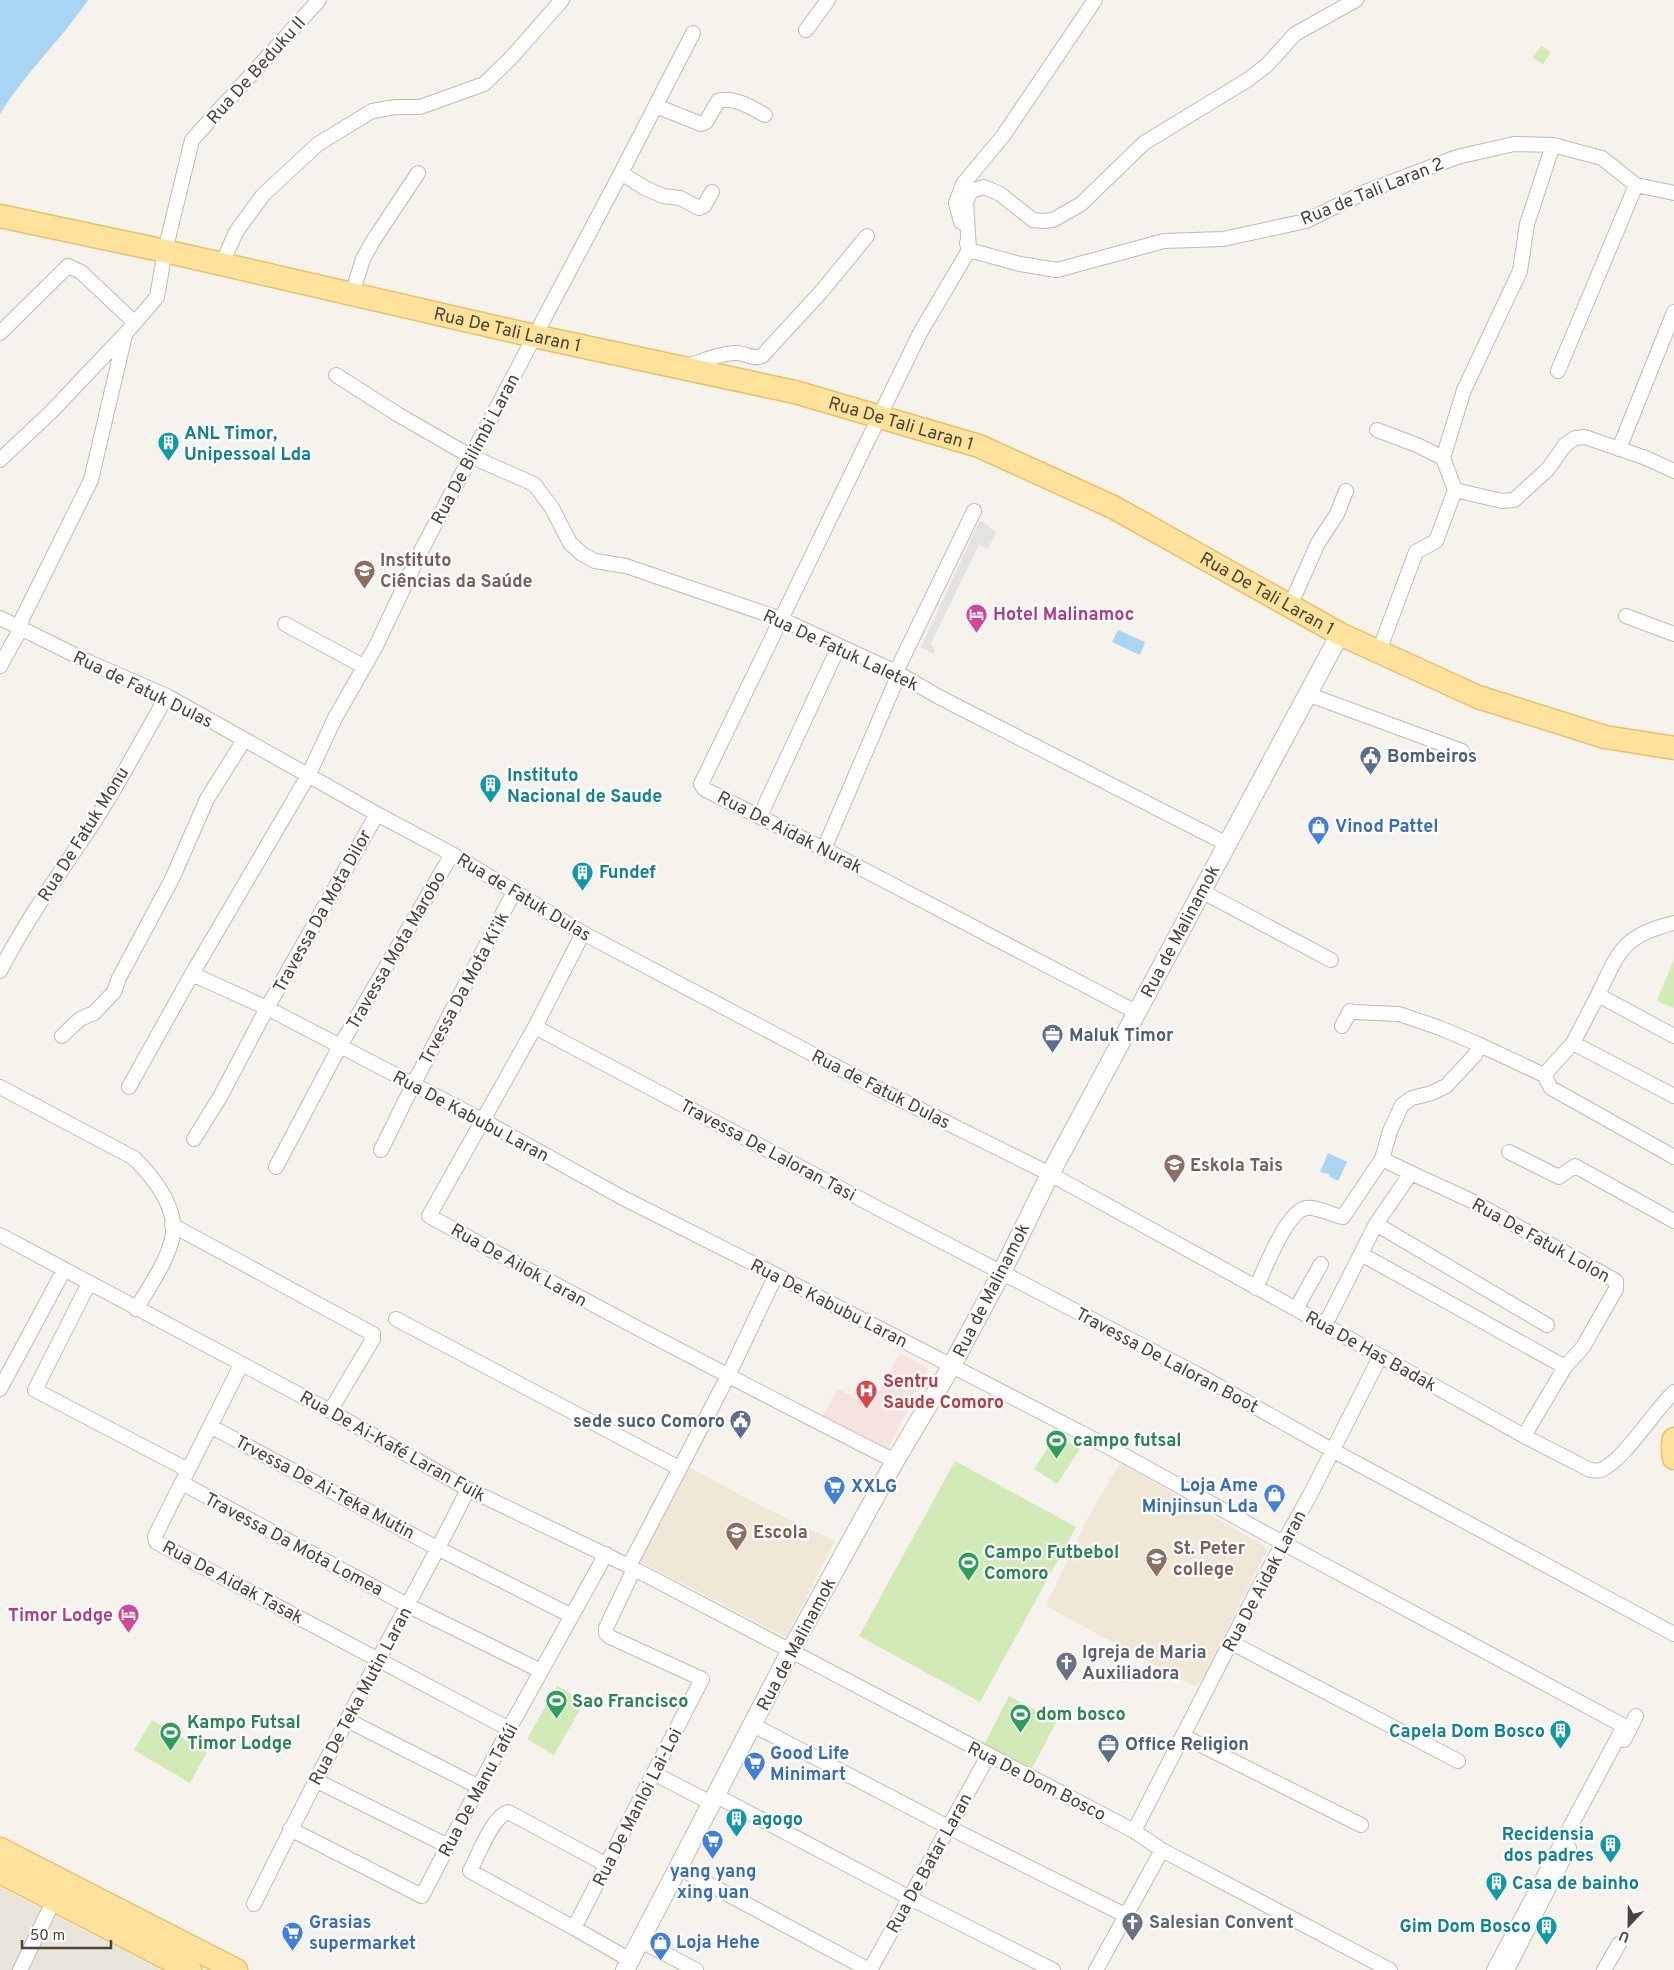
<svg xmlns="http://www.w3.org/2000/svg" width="1674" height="1970" font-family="Overpass,sans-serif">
  <rect width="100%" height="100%" fill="#f6f3ec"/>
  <path fill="#eae5da" d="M 0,1887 L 161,1970 L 0,1970 Z"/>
  <path fill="#efe8d6" d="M 1120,1463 L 1268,1548 L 1219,1645 L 1207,1673 L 1195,1687 L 1046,1606 L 1088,1517 Z
    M 687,1466 L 753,1502 L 835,1541 L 786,1637 L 639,1561 Z"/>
  <path fill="#f6e3e0" d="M 900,1353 L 928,1368 L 886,1453 L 821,1419 L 837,1389 L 859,1399 L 863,1394 L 875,1400 Z"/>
  <path fill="#d2eab5" d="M 1541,46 L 1551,52 L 1543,64 L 1533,58 Z
    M 1674,959 L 1674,1008 L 1657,1001 Z
    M 1057,1434 L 1080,1449 L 1057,1484 L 1034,1469 Z
    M 955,1461 L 1076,1527 L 980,1702 L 859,1636 Z
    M 557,1686 L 585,1701 L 554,1755 L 527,1739 Z
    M 1009,1696 L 1057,1721 L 1031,1770 L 984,1745 Z
    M 152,1720 L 207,1752 L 190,1783 L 134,1750 Z"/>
  <path fill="#e5e3e0" d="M 980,520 L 996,532 L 988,549 L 979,545 L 931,643 L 935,650 L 933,654 L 921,647 Z"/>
  <path fill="#a9d4f2" d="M 0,0 L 88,0 C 61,40 25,73 0,114 Z
    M 1118,630 L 1145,642 L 1140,655 L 1112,642 Z
    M 1328,1153 L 1347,1162 L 1338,1181 L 1330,1177 L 1329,1174 L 1320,1172 Z"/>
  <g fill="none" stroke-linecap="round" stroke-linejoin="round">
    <defs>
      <path id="minor" d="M 806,30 L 828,0
        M 693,33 L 621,173 L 422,549 L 376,646 L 334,720 L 308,776 L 192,974 L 267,1008 L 340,1046 L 484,1121 L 623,1198 L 776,1275 L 1105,1445 L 1283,1543 L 1624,1726 L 1494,1970
        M 656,106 L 701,124 L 706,122 L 718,101 C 734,96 752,108 765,115
        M 621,173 L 645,188 L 663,196 L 680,198 L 699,208 L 704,206 L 712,192
        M 961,222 L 956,203 L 963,184 L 1003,136 L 1095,0
        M 967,243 L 969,250 L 1020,264 L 1057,270 L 1164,241 L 1223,239 L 1306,221 L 1365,192 L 1457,157 L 1514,144 L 1553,145 L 1602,158 L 1636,185 L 1674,193
        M 222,264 L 236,232 L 263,195 L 318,144 L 372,111 L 396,107 L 420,107 L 484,84 L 510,59 L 562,0
        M 352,294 L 363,259 L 373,241 L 418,173
        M 0,333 L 68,266 L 81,272 L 135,323
        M 685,367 C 702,361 717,354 735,353 C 745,352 752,360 762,356 L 821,292 L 867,236
        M 1558,371 L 1636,185
        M 336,375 L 397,414 L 470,456 L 534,484 L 552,508 L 570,543 L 582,554 L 595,561 L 626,566 L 781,619 L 896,672 L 939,697 L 1227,844
        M 1377,430 L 1417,445 L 1443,458
        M 1619,449 L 1674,312
        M 0,460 L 51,412 L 126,333 L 157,297 L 165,251 L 192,140 L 319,0
        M 1455,490 L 1443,458 L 1464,390 L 1520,271 L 1527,224 L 1553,145
        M 1290,606 L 1318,543 L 1337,514 L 1346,491
        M 1626,616 L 1674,634
        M 0,618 L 91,663 L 167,696 L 377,814 L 452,854 L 583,933 L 873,1086 L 1050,1174 L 1296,1309 L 1524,1436 L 1590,1470 C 1594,1470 1598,1471 1601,1470 C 1624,1460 1654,1411 1674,1392
        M 285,624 L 363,666
        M 1379,651 L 1416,552 L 1436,541 L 1455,490 L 1502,501 L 1514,500 L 1548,469 L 1565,445 L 1575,438 L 1585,437 L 1646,458 L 1674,471
        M 0,666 L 20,630 L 22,619 L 91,480 L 125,335
        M 896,672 L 974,511
        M 1307,694 L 1462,751
        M 760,816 L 839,646
        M 824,849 L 899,674
        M 1201,891 L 1331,960
        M 583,933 L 535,1027 L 429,1216 C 583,1300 738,1382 895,1461
        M 0,971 C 26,920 60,873 92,825 C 119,784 142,739 167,696
        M 1598,995 C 1619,951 1623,935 1674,923
        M 1136,1012 L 824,849 L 704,789 L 701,784 L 920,333 L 969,250 L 966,202 L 971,191 L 984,187 L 1000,194 L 1033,220 L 1043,221 L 1053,220 L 1081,204 L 1144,143 L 1249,79 L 1267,65 L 1295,34 L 1356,0
        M 1342,1026 L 1350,1011 L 1354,1012 L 1399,1014 L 1440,1028 L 1480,1045
        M 535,1027 L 887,1213 L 1197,1374 L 1332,1450 L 1674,1634
        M 62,1036 L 80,1019 L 94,1013 L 114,992 L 119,978 L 172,879 L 207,799 L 244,740
        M 1573,1043 L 1674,1096
        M 1544,1075 L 1551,1088 L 1674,1157
        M 0,1087 L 134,1158 C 154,1178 179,1209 172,1239 C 166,1264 149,1287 136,1309
        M 129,1087 L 192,974
        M 194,1139 L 220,1097 L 267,1008 L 377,814
        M 381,1150 L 413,1085 L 515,890
        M 1509,1152 L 1559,1177 L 1575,1166 L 1674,1221
        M 276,1167 L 340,1046 L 452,854
        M 1411,1173 L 1472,1201 L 1616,1281 L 1616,1289 L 1583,1347 L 1565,1367 L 1524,1436
        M 1376,1224 L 1547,1325
        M 172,1225 L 373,1334 L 373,1339 L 330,1411
        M 0,1235 L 330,1411 L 468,1489 L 629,1566 L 1134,1831 L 1162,1850 L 1096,1970
        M 1361,1254 L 1565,1367
        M 89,1283 L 35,1390 L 188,1470
        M 1256,1288 C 1264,1270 1287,1211 1306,1208 C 1315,1206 1332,1215 1343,1217 L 1382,1159
        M 1296,1309 L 1321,1264
        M 396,1319 L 679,1468
        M 1325,1325 L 1376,1224 L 1411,1173 L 1382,1159 L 1390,1131 L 1402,1105 L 1412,1098 L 1432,1093 L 1446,1086 L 1475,1055 L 1480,1045 L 1544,1075 L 1573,1043 L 1598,995 L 1674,1036
        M 241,1365 L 155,1536 L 156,1542 L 509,1729
        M 0,1389 L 64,1270
        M 210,1426 L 439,1549 L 572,1616
        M 182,1483 L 407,1605 L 541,1671
        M 629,1566 L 728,1376 L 776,1275
        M 1230,1642 L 1458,1761
        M 347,1720 L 479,1787
        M 753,1725 L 948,1827 L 1127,1916
        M 1183,1736 L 1361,1825
        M 1624,1740 L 1636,1716
        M 655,1774 L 711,1803
        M 315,1780 L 448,1846
        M 715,1795 L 910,1898 L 1053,1970
        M 290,1829 L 422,1896 L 509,1729 L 606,1554
        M 1134,1831 L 1259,1587 L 1311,1493 L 1380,1357
        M 1162,1850 L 1390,1970
        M 677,1867 L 869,1970
        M 254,1904 C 294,1822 336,1741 378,1660 C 408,1603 440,1547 468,1489
        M 574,1928 L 470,1871 C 478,1856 492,1817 508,1812 L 607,1865
        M 639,1940 L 696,1970
        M 630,1960 L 574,1928 L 702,1679 L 610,1637 L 606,1633 L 606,1628 L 634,1569
        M 20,1970 L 54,1900
        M 870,1970 L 988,1756
        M 1507,1970 L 1569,1848
        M 1604,1970 L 1619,1944"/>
      <path id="tertiary" d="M 625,1970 L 791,1650 L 895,1461 L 951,1367 L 1002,1272 L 1050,1174 L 1340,634"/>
      <g id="primary">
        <path id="s1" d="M 0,216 L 165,251 L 534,336 L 795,392 L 979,446 L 1113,507 L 1340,634 L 1478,697 L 1605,737 L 1674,748"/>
        <path d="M 1674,1439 L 1673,1446 L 1674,1458"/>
        <path d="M 0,1849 L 236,1970"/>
        <path d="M 0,1872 L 190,1970"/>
      </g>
    </defs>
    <use href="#minor" stroke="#c2bbae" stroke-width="16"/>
    <use href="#tertiary" stroke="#c2bbae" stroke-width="20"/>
    <use href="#primary" stroke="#e6c16a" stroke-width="25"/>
    <use href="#minor" stroke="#fff" stroke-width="14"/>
    <use href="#tertiary" stroke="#fff" stroke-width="18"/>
    <use href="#primary" stroke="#ffe39c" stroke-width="22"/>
  </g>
  <defs>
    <symbol id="building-pin" viewBox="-11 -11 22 30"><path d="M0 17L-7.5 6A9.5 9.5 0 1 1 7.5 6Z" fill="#0f9aa8" stroke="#fff"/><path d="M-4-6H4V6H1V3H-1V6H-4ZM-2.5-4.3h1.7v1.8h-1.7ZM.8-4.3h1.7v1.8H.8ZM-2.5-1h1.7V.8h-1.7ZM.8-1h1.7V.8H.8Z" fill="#fff"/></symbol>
    <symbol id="university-pin" viewBox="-11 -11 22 30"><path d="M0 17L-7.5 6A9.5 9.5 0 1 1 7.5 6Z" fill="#8d6e63" stroke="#fff"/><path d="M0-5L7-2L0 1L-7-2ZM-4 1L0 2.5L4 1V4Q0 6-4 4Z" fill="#fff"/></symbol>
    <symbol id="hotel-pin" viewBox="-11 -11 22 30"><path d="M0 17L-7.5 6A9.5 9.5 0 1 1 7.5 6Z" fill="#d1479c" stroke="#fff"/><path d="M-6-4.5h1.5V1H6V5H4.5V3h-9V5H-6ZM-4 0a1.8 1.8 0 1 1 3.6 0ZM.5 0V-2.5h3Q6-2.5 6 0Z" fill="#fff"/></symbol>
    <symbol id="civic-pin" viewBox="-11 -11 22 30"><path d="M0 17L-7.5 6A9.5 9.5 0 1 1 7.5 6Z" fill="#5c6f8a" stroke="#fff"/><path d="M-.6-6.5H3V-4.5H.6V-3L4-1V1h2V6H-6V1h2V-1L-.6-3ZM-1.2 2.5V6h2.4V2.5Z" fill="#fff"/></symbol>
    <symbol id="shop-pin" viewBox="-11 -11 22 30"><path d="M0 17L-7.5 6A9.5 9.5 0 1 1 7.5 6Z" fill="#3f7fe0" stroke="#fff"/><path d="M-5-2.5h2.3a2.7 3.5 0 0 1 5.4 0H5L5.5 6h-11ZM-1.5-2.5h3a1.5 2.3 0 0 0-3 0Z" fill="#fff"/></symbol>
    <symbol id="office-pin" viewBox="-11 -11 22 30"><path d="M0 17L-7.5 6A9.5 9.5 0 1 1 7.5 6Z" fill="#5c6f8a" stroke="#fff"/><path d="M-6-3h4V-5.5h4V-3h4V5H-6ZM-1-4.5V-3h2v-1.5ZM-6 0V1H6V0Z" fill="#fff"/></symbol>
    <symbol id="school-pin" viewBox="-11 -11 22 30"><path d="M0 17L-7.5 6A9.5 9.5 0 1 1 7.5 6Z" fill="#8d6e63" stroke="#fff"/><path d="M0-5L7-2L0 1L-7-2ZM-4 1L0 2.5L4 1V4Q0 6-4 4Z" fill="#fff"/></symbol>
    <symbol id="hospital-pin" viewBox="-11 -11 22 30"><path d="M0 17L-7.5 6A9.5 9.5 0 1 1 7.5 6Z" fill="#e0444e" stroke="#fff"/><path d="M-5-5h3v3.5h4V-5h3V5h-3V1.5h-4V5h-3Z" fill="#fff"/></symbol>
    <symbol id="stadium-pin" viewBox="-11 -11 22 30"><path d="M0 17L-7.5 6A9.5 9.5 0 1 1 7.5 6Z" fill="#2e9e5b" stroke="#fff"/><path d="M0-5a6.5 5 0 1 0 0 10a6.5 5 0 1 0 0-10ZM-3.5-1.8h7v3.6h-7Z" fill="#fff"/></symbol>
    <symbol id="supermarket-pin" viewBox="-11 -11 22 30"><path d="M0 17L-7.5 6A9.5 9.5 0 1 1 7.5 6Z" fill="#3f7fe0" stroke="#fff"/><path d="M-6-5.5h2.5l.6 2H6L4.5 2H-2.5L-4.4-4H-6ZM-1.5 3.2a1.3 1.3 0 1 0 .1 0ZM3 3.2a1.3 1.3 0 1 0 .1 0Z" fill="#fff"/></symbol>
    <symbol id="church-pin" viewBox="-11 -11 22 30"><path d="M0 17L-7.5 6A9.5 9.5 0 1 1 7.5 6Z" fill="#6b7280" stroke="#fff"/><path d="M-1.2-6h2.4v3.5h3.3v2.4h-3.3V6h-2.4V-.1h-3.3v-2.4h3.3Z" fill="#fff"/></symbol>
  </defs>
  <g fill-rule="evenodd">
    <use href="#building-pin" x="156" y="430" width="25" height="34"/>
    <use href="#university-pin" x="352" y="558" width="25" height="34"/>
    <use href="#hotel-pin" x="964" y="602" width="25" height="34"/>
    <use href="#civic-pin" x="1358" y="744" width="25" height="34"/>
    <use href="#building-pin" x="478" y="772" width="25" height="34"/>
    <use href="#shop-pin" x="1306" y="814" width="25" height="34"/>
    <use href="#building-pin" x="570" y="860" width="25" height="34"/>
    <use href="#office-pin" x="1040" y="1022" width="25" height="34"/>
    <use href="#school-pin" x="1162" y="1152" width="25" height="34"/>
    <use href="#hospital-pin" x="854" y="1378" width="25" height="34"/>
    <use href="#civic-pin" x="728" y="1408" width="25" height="34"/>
    <use href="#stadium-pin" x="1044" y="1428" width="25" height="34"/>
    <use href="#supermarket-pin" x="822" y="1474" width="25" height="34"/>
    <use href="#shop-pin" x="1262" y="1482" width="25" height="34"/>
    <use href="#school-pin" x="724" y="1520" width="25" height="34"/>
    <use href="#university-pin" x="1144" y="1546" width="25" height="34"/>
    <use href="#stadium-pin" x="956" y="1550" width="25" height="34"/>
    <use href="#hotel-pin" x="116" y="1602" width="25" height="34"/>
    <use href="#church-pin" x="1054" y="1650" width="25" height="34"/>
    <use href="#stadium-pin" x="544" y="1688" width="25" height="34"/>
    <use href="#stadium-pin" x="1008" y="1702" width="25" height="34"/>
    <use href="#building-pin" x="1548" y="1718" width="25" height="34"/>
    <use href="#stadium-pin" x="158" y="1720" width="25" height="34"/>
    <use href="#office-pin" x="1096" y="1732" width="25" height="34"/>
    <use href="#supermarket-pin" x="742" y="1750" width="25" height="34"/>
    <use href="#building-pin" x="724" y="1806" width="25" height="34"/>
    <use href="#supermarket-pin" x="700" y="1828" width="25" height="34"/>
    <use href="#building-pin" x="1598" y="1832" width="25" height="34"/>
    <use href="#building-pin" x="1484" y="1870" width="25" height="34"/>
    <use href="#church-pin" x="1120" y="1910" width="25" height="34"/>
    <use href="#building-pin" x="1534" y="1914" width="25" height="34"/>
    <use href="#supermarket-pin" x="280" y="1920" width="25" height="34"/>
    <use href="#shop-pin" x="648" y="1930" width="25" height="34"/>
  </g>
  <g text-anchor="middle" stroke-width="4.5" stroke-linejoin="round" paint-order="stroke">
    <g font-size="18" fill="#4b4439" stroke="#fff">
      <text transform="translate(256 70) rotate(-48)" y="6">Rua De Beduku II</text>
      <text transform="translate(1372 191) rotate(-22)" y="6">Rua de Tali Laran 2</text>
      <text dy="6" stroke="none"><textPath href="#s1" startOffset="520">Rua De Tali Laran 1</textPath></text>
      <text dy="6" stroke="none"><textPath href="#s1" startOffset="925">Rua De Tali Laran 1</textPath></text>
      <text transform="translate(475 449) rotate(-62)" y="6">Rua De Bilimbi Laran</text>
      <text dy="6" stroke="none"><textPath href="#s1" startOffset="1330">Rua De Tali Laran 1</textPath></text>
      <text transform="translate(841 650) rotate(25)" y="6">Rua De Fatuk Laletek</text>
      <text transform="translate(143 689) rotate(26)" y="6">Rua de Fatuk Dulas</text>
      <text transform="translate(790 832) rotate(27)" y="6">Rua De Aidak Nurak</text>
      <text transform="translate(83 834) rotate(-58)" y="6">Rua De Fatuk Monu</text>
      <text transform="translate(524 897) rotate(31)" y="6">Rua de Fatuk Dulas</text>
      <text transform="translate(322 911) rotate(-61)" y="6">Travessa Da Mota Dilor</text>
      <text transform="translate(1180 931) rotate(-62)" y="6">Rua de Malinamok</text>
      <text transform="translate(396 950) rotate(-60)" y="6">Travessa Mota Marobo</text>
      <text transform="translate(464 988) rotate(-62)" y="6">Trvessa Da Mota Ki’ik</text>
      <text transform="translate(881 1089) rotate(27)" y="6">Rua de Fatuk Dulas</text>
      <text transform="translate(471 1116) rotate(28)" y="6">Rua De Kabubu Laran</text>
      <text transform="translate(768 1150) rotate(28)" y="6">Travessa De Laloran Tasi</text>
      <text transform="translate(1541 1240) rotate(29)" y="6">Rua De Fatuk Lolon</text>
      <text transform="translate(519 1265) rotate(29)" y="6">Rua De Ailok Laran</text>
      <text transform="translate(991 1290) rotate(-63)" y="6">Rua de Malinamok</text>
      <text transform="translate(829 1303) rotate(27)" y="6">Rua De Kabubu Laran</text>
      <text transform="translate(1371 1351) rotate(29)" y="6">Rua De Has Badak</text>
      <text transform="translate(1167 1360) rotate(28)" y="6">Travessa De Laloran Boot</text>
      <text transform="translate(393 1446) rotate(29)" y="6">Rua De Ai-Kafé Laran Fuik</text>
      <text transform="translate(325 1487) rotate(28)" y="6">Trvessa De Ai-Teka Mutin</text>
      <text transform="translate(294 1544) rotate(28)" y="6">Travessa Da Mota Lomea</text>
      <text transform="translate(1264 1581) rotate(-62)" y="6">Rua De Aidak Laran</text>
      <text transform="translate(233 1582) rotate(28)" y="6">Rua De Aidak Tasak</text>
      <text transform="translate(796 1644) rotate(-62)" y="6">Rua de Malinamok</text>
      <text transform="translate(360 1696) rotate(-62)" y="6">Rua De Teka Mutin Laran</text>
      <text transform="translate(1037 1781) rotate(27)" y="6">Rua De Dom Bosco</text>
      <text transform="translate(478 1790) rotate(-62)" y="6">Rua De Manu Tafúi</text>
      <text transform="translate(637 1807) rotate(-63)" y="6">Rua De Manloi Lai-Loi</text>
      <text transform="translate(929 1863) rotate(-61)" y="6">Rua De Batar Laran</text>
    </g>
    <g font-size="18" font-weight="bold" fill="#0d838f" stroke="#fff" text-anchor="start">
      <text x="184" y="439">ANL Timor,<tspan x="184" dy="21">Unipessoal Lda</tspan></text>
      <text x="507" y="781">Instituto<tspan x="507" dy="21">Nacional de Saude</tspan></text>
      <text x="599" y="878">Fundef</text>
      <text x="1545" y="1737" text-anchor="end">Capela Dom Bosco</text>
      <text x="752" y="1825">agogo</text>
      <text x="1594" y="1840" text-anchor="end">Recidensia<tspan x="1594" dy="21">dos padres</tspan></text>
      <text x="1512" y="1889">Casa de bainho</text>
      <text x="1531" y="1932" text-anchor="end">Gim Dom Bosco</text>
    </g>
    <g font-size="18" font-weight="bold" fill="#785e54" stroke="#fff" text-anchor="start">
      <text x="380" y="566">Instituto<tspan x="380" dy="21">Ciências da Saúde</tspan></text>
      <text x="1190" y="1171">Eskola Tais</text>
      <text x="753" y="1538">Escola</text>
      <text x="1173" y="1554">St. Peter<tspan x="1173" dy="21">college</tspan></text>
    </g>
    <g font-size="18" font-weight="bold" fill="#b23c85" stroke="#fff" text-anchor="start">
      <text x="993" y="620">Hotel Malinamoc</text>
      <text x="113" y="1621" text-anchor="end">Timor Lodge</text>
    </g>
    <g font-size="18" font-weight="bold" fill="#4e5e75" stroke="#fff" text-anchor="start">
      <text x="1387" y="762">Bombeiros</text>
      <text x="1069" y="1041">Maluk Timor</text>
      <text x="725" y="1427" text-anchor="end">sede suco Comoro</text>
      <text x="1125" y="1750">Office Religion</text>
    </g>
    <g font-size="18" font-weight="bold" fill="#366cbe" stroke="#fff" text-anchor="start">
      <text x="1335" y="832">Vinod Pattel</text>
      <text x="1258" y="1491" text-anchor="end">Loja Ame<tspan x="1258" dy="21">Minjinsun Lda</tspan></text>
      <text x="851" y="1492">XXLG</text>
      <text x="770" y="1759">Good Life<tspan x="770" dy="21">Minimart</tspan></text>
      <text x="713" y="1877" text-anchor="middle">yang yang<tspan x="713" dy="21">xing uan</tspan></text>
      <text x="309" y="1928">Grasias<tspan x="309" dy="21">supermarket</tspan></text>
      <text x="676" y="1948">Loja Hehe</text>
    </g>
    <g font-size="18" font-weight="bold" fill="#be3a42" stroke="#fff" text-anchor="start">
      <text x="883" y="1387">Sentru<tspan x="883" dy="21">Saude Comoro</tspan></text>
    </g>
    <g font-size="18" font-weight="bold" fill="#27864d" stroke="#fff" text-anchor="start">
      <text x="1073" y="1446">campo futsal</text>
      <text x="984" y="1558">Campo Futbebol<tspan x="984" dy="21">Comoro</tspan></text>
      <text x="572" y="1707">Sao Francisco</text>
      <text x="1036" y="1720">dom bosco</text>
      <text x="187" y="1728">Kampo Futsal<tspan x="187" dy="21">Timor Lodge</tspan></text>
    </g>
    <g font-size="18" font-weight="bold" fill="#5b616d" stroke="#fff" text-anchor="start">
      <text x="1082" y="1658">Igreja de Maria<tspan x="1082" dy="21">Auxiliadora</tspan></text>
      <text x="1149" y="1928">Salesian Convent</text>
    </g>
  </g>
  <g transform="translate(1629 1925) rotate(202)" stroke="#ffffff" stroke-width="4" paint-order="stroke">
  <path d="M0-4L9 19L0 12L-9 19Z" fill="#4b4439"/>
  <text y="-8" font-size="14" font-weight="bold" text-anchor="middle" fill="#4b4439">U</text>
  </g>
  <path d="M22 1940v8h89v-8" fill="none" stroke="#4b4439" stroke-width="2.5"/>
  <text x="30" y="1940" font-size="15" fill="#4b4439" stroke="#ffffff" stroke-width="4" paint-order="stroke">50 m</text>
</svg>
